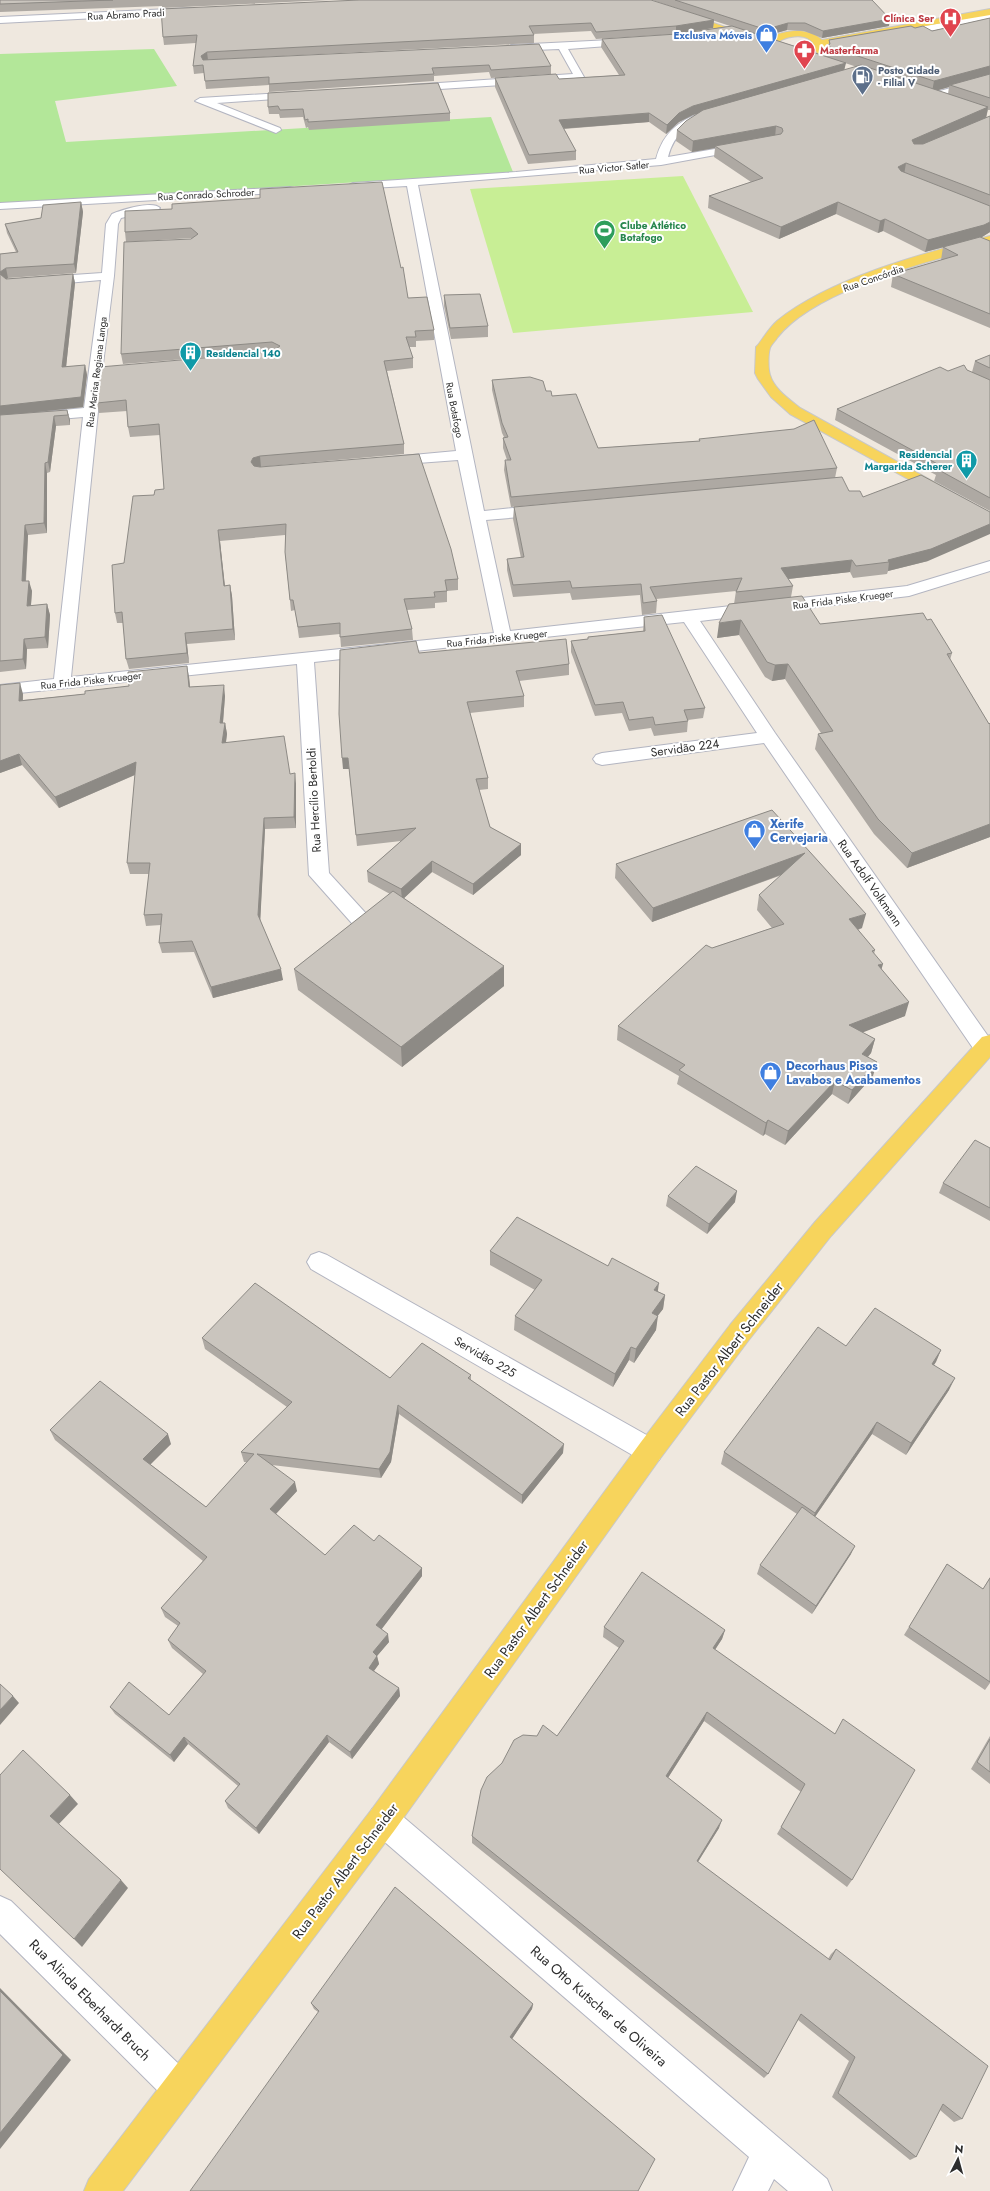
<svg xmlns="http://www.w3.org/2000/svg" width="990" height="2191" font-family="Jost,sans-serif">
  <rect width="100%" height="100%" fill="#efe8df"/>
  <path fill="#b3e799" d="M 154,49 L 177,86 L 55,101 L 66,142 L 491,117 L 513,172 L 0,205 L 0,54 Z"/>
  <path fill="#c8ee95" d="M 683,176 L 753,312 L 513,333 L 470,189 Z"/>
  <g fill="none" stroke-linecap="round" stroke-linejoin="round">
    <defs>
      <path id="minor" d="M 191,8 L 194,9 L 194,13 L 0,23 L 0,17 Z
        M 990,14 L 990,20 L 898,37 L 893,34 L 898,31 Z
        M 631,39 L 634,40 L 634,44 L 568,49 L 584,77 L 579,80 L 409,91 L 404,88 L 409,85 L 573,74 L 559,49 L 511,51 L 506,48 L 511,45 Z
        M 990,77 L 990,83 L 933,99 L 928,96 L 929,94 Z
        M 299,92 L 303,93 L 303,97 L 217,103 L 280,128 L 281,130 L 276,133 L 195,101 L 200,98 Z
        M 708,111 L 713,114 L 712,116 C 689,124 674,133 668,157 L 744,144 L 749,147 L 748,149 L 661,165 L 418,185 L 484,511 L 543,505 L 548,507 L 551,510 L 548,513 L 543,515 L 486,520 L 510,631 L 907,586 L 990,561 L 990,571 L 909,596 L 700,621 L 775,733 L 990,1039 L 990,1055 L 985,1056 L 977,1054 L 764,743 L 602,765 L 596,763 L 593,759 L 596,755 L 602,753 L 757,733 L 684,622 L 314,662 L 329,873 L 371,919 L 374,924 L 371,929 L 364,931 L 357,929 L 309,875 L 297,664 L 0,695 L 0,685 L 54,679 L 83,417 L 0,424 L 0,416 L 84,408 L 101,280 L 44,285 L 38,281 L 44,277 L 102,273 L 106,224 L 112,214 C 121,210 153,200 160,208 L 158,210 L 121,218 L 118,224 L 114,276 L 102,372 L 71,677 L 494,633 L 458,460 L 391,465 L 386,464 L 384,461 L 386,458 L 391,457 L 456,451 L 407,186 L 353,189 L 347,186 L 353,183 L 516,172 L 656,159 C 663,132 681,118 708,111 Z
        M 290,187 L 294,188 L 296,190 L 294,192 L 0,209 L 0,203 Z
        M 319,1252 L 327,1255 L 659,1442 L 663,1451 L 659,1460 L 650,1463 L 641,1460 L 311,1269 L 307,1262 L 311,1255 Z
        M 383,1805 L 394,1809 L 827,2179 L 832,2191 L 788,2191 L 774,2179 L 768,2191 L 733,2191 L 749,2157 L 372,1831 L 368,1820 L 372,1809 Z
        M 0,1896 L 11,1901 L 191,2076 L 196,2088 L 191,2100 L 179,2105 L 167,2100 L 0,1934 Z"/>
      <path id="major" d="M 633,0 L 647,0 L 754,37 L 752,39 L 746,39 Z
        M 990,9 L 990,15 L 831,42 L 825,46 L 827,54 L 822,57 L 819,56 L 816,51 L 790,53 L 790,49 L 814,45 C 808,31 781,36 774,46 L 771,47 L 766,44 L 771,37 C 786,30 808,27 822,40 Z
        M 990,236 L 990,244 C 931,261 815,289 777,338 C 775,341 771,345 770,348 C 768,354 768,369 770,375 C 774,389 789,399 800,408 L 990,513 L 990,524 L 790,414 L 771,397 L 758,379 L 755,373 L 756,347 L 758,345 C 764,337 770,327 777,321 C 830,278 924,253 990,236 Z
        M 990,1035 L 990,1057 L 831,1236 L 748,1341 L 659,1460 L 394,1831 L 123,2191 L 84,2191 L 89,2179 L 372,1809 L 641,1442 L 730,1325 L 815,1222 L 982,1037 Z"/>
    </defs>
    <use href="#minor" stroke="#b3b5c1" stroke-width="2"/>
    <use href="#major" stroke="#c8c8c8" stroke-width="2"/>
    <use href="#minor" fill="#fff" fill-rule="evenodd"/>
    <use href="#major" fill="#f7d45c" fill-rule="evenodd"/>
  </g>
  <path fill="#aea9a3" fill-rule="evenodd" d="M 0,0 L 330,0 L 162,8 L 162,6 L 0,12 Z
    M 359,0 L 714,20 L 713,28 L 676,34 L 596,39 L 591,31 L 533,34 L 534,35 L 534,43 L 208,60 L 539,44 L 551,66 L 551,74 L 491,78 L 489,72 L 434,76 L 434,81 L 269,92 L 269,85 L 206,89 L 204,73 L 194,74 L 193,66 L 196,43 L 164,45 L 163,37 Z
    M 652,0 L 872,0 L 889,26 L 822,38 L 804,31 L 787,30 L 773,34 L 769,38 L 826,56 L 827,46 L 829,45 L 829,40 L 915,28 L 932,31 L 990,18 L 990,110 L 988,110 L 986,118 L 990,116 L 990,232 L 982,237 L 925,252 L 883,231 L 878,233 L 836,214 L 779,239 L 708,208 L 709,196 L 751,182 L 714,157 L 715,148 L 692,152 L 676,141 L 677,130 L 698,113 L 693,115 L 679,122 L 666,134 L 649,122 L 564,129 L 576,151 L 576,160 L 528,164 L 495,87 L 495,78 L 559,79 L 619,75 L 601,47 L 602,39 L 677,34 L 730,26 ZM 845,63 L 857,67 L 844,70 ZM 949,87 L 948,94 L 937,90 Z
    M 268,93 L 450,113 L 450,121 L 309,130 L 308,127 L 306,128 L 303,117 L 280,118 L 279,114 L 269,114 L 268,107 Z
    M 81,202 L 83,212 L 76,273 L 8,278 L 6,279 L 73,274 L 75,283 L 66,367 L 85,365 L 87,375 L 83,407 L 19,414 L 67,410 L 70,420 L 70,425 L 56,426 L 50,472 L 47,473 L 47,533 L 28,535 L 26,581 L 32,591 L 31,606 L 47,604 L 50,615 L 48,648 L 27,649 L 26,669 L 0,672 L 0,254 L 16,252 L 7,233 L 5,224 L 41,218 Z
    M 125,211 L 401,268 L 408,298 L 434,330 L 434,340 L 416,341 L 416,347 L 409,347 L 413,358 L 413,368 L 387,371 L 404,444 L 404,454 L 259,467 L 458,579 L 458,590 L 447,591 L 447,602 L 435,603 L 435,608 L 407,610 L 412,629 L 413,640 L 341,647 L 340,634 L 299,638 L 295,610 L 291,611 L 285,552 L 285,535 L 220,541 L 225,586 L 230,585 L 232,596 L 235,640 L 187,644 L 189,663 L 129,669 L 126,659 L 123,623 L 117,623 L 115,613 L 124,563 L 154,495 L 164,489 L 160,435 L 130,437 L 128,427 L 127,411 L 99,413 L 97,403 L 273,352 L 123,364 L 121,354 L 191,239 L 192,238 L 126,242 L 125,232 Z
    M 990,241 L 990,328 L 891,287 L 893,274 L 941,260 L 943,247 Z
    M 444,295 L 488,326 L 488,337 L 451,339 L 444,306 Z
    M 990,355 L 990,511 L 934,481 L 936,475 L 835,420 L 837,409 L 948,371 L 967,370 L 972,372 L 975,361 Z
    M 492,380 L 546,391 L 552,396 L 598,448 L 699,441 L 699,439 L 837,468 L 835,478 L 849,491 L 863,497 L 928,561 L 888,571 L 887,574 L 853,578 L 850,572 L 788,579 L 793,586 L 791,597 L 820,624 L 927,620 L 952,653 L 950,660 L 989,724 L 990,723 L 990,837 L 907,868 L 874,834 L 815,749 L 818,734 L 821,733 L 785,679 L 772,681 L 765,677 L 739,635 L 717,638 L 734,604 L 736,591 L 656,599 L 657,601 L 656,613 L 642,615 L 640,595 L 572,600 L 570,593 L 513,597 L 507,570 L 507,559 L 521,558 L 513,519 L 514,507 L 668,493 L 511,507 L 504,470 L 505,460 L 507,460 L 503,448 L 503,438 L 504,437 L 502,433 L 492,390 Z
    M 644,617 L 705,708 L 703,718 L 688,720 L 687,732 L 654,736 L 651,728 L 629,731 L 622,713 L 595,716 L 571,652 L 571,641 L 588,639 L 588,637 L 643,631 Z
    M 419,653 L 569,664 L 569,675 L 519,681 L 524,696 L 524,707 L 470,713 L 488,778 L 488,789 L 479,790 L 490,827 L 521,844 L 521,855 L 473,895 L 432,872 L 404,898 L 504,986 L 402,1067 L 298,990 L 294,969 L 390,894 L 368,882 L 367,871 L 401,841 L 357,846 L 349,769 L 343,769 Z
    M 189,677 L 190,687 L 225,696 L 223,723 L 225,723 L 227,734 L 226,743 L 290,774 L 296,784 L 296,828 L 265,829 L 260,920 L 283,980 L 213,998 L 194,952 L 162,953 L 159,943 L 161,925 L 146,926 L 144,915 L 149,874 L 130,874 L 127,863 L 135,775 L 59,808 L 22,765 L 0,773 L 0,685 L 23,694 L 23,700 L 85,694 L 129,686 Z
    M 772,810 L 862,928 L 858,930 L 875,950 L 874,954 L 905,1016 L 862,1032 L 875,1039 L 871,1053 L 868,1057 L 873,1076 L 848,1104 L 832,1094 L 785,1145 L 765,1134 L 763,1136 L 677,1084 L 679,1076 L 617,1040 L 618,1026 L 712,948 L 772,928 L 757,910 L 759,895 L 782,875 L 652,922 L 615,878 L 616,864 Z
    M 990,1148 L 990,1221 L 939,1193 L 943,1183 Z
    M 668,1196 L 735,1202 L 707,1234 L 666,1206 Z
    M 490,1251 L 608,1266 L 665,1295 L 663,1309 L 657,1316 L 656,1330 L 634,1363 L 629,1360 L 613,1387 L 514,1330 L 515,1316 L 535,1290 L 490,1265 Z
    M 202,1338 L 390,1378 L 471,1375 L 471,1380 L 563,1453 L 522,1504 L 399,1414 L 391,1462 L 381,1478 L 272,1465 L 297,1491 L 276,1514 L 325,1555 L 374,1541 L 422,1568 L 422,1576 L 381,1629 L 389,1642 L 377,1656 L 379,1664 L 374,1671 L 399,1688 L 400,1696 L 352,1759 L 329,1742 L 259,1834 L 228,1808 L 225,1801 L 238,1786 L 188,1744 L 174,1762 L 115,1714 L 110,1707 L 169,1715 L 203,1674 L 172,1648 L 168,1640 L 178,1626 L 165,1617 L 161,1608 L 203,1561 L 55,1440 L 50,1430 L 171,1444 L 150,1464 L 206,1507 L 247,1462 L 244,1462 L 241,1452 L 287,1407 L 205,1349 Z
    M 846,1346 L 941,1350 L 934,1365 L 949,1390 L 906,1455 L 872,1434 L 815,1517 L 851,1554 L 812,1614 L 757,1574 L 760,1565 L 797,1514 L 721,1464 L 724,1452 Z
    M 947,1564 L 983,1589 L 990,1577 L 990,1683 L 985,1690 L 904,1635 Z
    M 604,1627 L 725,1630 L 722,1639 L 715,1650 L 835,1734 L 852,1880 L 847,1887 L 777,1834 L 801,1792 L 704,1721 L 668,1778 L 719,1828 L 698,1862 L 828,1959 L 831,1954 L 836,1949 L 962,2119 L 954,2122 L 940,2110 L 916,2157 L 910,2160 L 832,2097 L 849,2061 L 798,2020 L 768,2074 L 764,2078 L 472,1843 L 472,1836 L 557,1736 L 619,1648 L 603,1637 Z
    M 990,1736 L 990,1784 L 971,1769 Z
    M 311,2003 L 533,2004 L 532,2009 L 512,2039 L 318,2012 L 314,2009 Z"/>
  <path fill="#8d8a85" d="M 890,19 L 889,26 L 822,38 L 823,31 Z
    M 714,20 L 713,28 L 676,34 L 676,26 Z
    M 788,23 L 787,30 L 773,34 L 769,38 L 770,31 L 774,27 Z
    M 207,52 L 208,60 L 202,64 L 201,56 Z
    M 846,63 L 844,71 L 693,115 L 679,122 L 666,134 L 667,125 L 679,113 L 693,106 Z
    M 990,66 L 990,76 L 950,85 L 949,87 L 932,92 L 934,81 Z
    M 988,107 L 986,118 L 910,151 L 912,140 Z
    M 649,113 L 649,122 L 558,129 L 559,120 Z
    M 776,126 L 775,138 L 715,146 L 715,148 L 692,152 L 693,141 Z
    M 906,163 L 904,175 L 898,167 Z
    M 81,202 L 83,212 L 76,273 L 74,264 Z
    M 838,202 L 836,214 L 779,239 L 781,227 Z
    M 885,219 L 883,231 L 878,233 L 880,221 Z
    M 990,222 L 990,232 L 982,237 L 925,252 L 928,240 Z
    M 6,268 L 8,278 L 1,283 L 0,272 Z
    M 73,274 L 75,283 L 65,377 L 62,367 Z
    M 85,365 L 87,375 L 83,407 L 0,416 L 0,406 Z
    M 67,410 L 70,420 L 70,425 Z
    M 54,416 L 56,426 L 50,472 L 48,462 Z
    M 260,456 L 261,467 L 255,468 L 251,462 L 253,458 Z
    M 45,463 L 47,473 L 47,533 L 44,523 Z
    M 990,524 L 990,534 L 928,561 L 888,571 L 889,562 L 888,560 Z
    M 25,525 L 28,535 L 25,591 L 22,581 Z
    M 218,530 L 220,541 L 226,597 L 224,586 Z
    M 852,560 L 850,572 L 779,580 L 781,568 Z
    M 29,581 L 32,591 L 30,616 L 27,606 Z
    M 230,585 L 232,596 L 235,640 L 233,629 Z
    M 47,604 L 50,615 L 48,648 L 45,637 Z
    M 741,620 L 739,635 L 717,638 L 719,623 Z
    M 185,633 L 187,644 L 189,663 L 187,653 Z
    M 24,639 L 27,649 L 26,669 L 23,659 Z
    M 788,664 L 785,679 L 772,681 L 775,665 Z
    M 187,666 L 189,677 L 191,698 L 189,687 Z
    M 20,683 L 23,694 L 22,712 L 19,701 Z
    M 224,685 L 225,696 L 222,734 L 220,723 Z
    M 225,723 L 227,734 L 224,754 L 222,743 Z
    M 19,754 L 22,765 L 0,773 L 0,761 Z
    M 342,758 L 348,758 L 349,769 L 343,769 Z
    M 136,762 L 139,773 L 59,808 L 55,797 Z
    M 295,773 L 296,784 L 296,828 L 294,817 Z
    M 264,818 L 265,829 L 260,926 L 258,915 Z
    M 990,824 L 990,837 L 907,868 L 912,853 Z
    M 521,844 L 521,855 L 473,895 L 473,884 Z
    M 805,853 L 802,867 L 652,922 L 653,908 Z
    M 432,861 L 432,872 L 402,900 L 401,889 Z
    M 866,914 L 862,928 L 845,933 L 849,919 Z
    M 883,964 L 879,978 L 878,965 Z
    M 504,966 L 504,986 L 402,1067 L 401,1047 Z
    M 281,969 L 283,980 L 213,998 L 211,987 Z
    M 909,1002 L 905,1016 L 846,1039 L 849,1025 Z
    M 875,1039 L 871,1053 L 858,1068 L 862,1054 Z
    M 877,1062 L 873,1076 L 848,1104 L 852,1090 Z
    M 835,1081 L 832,1094 L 785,1145 L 788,1131 Z
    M 768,1120 L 765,1134 L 763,1136 L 766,1123 Z
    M 737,1191 L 735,1202 L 707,1234 L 709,1224 Z
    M 659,1283 L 657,1297 L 654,1290 Z
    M 665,1295 L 663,1309 L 650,1326 L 652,1313 Z
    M 658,1316 L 656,1330 L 634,1363 L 636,1349 Z
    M 631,1347 L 629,1360 L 613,1387 L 615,1374 Z
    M 941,1350 L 936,1362 L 926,1376 L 932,1364 Z
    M 955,1378 L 949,1390 L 906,1455 L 911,1443 Z
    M 398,1405 L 399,1414 L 391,1462 L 381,1478 L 379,1469 Z
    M 877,1422 L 872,1434 L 810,1524 L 815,1513 Z
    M 168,1434 L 171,1444 L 147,1468 L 143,1459 Z
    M 564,1444 L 563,1453 L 522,1504 L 522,1495 Z
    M 295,1482 L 297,1491 L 272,1518 L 270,1509 Z
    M 855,1546 L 851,1554 L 812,1614 L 816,1606 Z
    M 422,1568 L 422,1576 L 378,1634 L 376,1625 Z
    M 725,1630 L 722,1639 L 710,1657 L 713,1648 Z
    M 388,1634 L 389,1642 L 377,1656 L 379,1664 L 370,1676 L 369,1668 L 373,1652 Z
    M 399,1688 L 400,1696 L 352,1759 L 350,1752 Z
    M 13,1696 L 19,1703 L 0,1725 L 0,1710 Z
    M 707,1712 L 704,1721 L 664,1784 L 666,1776 Z
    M 327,1735 L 329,1742 L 259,1834 L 256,1828 Z
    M 184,1737 L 188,1744 L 174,1762 L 170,1755 Z
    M 70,1795 L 78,1804 L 58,1825 L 50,1816 Z
    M 722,1820 L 719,1828 L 694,1868 L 697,1861 Z
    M 121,1880 L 128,1888 L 82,1947 L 74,1939 Z
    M 0,1988 L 71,2060 L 0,2149 Z
    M 533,2004 L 532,2009 L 510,2042 L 510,2037 Z"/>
  <path fill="#cac5be" stroke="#8d8a85" d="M 0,0 L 113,0 L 0,4 Z
    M 359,0 L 651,0 L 714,20 L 676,26 L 596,32 L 591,23 L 529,26 L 534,35 L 207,52 L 201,56 L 203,60 L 539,44 L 551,66 L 491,70 L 489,65 L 432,68 L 434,74 L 269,84 L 269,77 L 205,81 L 203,65 L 193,66 L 197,35 L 163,37 L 161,9 Z
    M 675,0 L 872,0 L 890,19 L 823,31 L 805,23 L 788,23 L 774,27 L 770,31 Z
    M 990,18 L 990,66 L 934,81 L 827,46 L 830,44 L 829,40 L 911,26 L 915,28 L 923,26 L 932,31 Z
    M 732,26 L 846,63 L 693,106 L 679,113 L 667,125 L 649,113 L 559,120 L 576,151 L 529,155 L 495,78 L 556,74 L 559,79 L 625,75 L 602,39 L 677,34 Z
    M 861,65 L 988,107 L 912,140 L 914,144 L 923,144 L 990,116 L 990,195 L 906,163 L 898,167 L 901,171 L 990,206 L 990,222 L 984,225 L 928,240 L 885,219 L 880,221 L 838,202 L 781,227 L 709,196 L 763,178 L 715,146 L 781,134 L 783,131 L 782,128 L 776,126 L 693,141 L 677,130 L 686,121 L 703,110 Z
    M 990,74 L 990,98 L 950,85 Z
    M 438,83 L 450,113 L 308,122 L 308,119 L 305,120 L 303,109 L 280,110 L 278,106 L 268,107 L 268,93 Z
    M 382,182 L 401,268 L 403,267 L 408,298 L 427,297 L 434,330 L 415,331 L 416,337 L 406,337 L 413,358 L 384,361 L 404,444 L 260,456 L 253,458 L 251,462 L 254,466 L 260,467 L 419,454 L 451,549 L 458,579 L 445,580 L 447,591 L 434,592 L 435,597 L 404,599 L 412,629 L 340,637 L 340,623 L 298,627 L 293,600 L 290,600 L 285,552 L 286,524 L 218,530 L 224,586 L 230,585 L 233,629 L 185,633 L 187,653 L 126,659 L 122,612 L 115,613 L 112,565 L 124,563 L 133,496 L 154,495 L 155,490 L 164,489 L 159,424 L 128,427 L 126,400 L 97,403 L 100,367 L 272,352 L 280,346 L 272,342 L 121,354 L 124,242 L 191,239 L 198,234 L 191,228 L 125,232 L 125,211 L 172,209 L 172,204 L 260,198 L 260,189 Z
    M 81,202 L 74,264 L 6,268 L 0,272 L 0,254 L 18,252 L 5,224 L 41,218 L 43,205 Z
    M 980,237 L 990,241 L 990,314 L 893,274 L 958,255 L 943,247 Z
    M 0,274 L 6,279 L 73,274 L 62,367 L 85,365 L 81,397 L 0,406 Z
    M 480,294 L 488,326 L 450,328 L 444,295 Z
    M 990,355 L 990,368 L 975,361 Z
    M 964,365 L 967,370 L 990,380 L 990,498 L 937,469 L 943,467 L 837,409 L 940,367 L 948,371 Z
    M 530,377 L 543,381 L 546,391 L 551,391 L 552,396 L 576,394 L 598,448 L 700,441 L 699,439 L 794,429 L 814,420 L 837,468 L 511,497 L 505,460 L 511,460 L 503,438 L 508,437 L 502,423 L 492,380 Z
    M 67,410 L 68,415 L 54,416 L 48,462 L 45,463 L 44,523 L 25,525 L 22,581 L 29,581 L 27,606 L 47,604 L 45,637 L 24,639 L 23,659 L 0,661 L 0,415 Z
    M 921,475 L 990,512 L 990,524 L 931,549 L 888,560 L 889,562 L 856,566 L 852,560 L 781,568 L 793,586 L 736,592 L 742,578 L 650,587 L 657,601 L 643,603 L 641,584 L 572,588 L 570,581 L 513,585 L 507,559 L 524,557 L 514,507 L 842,477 L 849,491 L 860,491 L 863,497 Z
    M 802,596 L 820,624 L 923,613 L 927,620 L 931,619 L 952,653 L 947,654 L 989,724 L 990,723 L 990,824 L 912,853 L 878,819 L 818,734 L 833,731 L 788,664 L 775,665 L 767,662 L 741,620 L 719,623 L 729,604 Z
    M 662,615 L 705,708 L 684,710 L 688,721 L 655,725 L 653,717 L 629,720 L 623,702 L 595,705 L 571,641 L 588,639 L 588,637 L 645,631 L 644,617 Z
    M 566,639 L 569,664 L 516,671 L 524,696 L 467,702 L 488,778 L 476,779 L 490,827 L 521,844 L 473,884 L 432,861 L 401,889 L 367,871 L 416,828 L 356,835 L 348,758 L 342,758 L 339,714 L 340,650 L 416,641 L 419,653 Z
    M 187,666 L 189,687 L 224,685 L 220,723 L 225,723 L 222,743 L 284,736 L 290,774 L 295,773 L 294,817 L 264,818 L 258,915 L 281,969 L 211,987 L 192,941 L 159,943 L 162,914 L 144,915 L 150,863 L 127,863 L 136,762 L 55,797 L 19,754 L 0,761 L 0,685 L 20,683 L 19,701 L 85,694 L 85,691 L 129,686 L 128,672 Z
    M 772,810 L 866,914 L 849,919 L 875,950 L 872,951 L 883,964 L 878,965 L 909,1002 L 849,1025 L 875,1039 L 862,1054 L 877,1062 L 852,1090 L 835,1081 L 788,1131 L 768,1120 L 766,1123 L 679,1070 L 685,1065 L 618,1026 L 706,945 L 712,948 L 784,924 L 759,895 L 805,853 L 653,908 L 616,864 Z
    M 393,891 L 504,966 L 401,1047 L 294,969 Z
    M 975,1140 L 990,1148 L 990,1208 L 943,1183 Z
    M 696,1166 L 737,1191 L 709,1224 L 668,1196 Z
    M 517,1217 L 608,1266 L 612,1258 L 659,1283 L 654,1290 L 665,1295 L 652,1313 L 658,1316 L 636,1349 L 631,1347 L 615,1374 L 515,1316 L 542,1280 L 490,1251 Z
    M 255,1283 L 390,1378 L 422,1343 L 471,1375 L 468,1378 L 564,1444 L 522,1495 L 398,1405 L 390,1452 L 379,1469 L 257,1454 L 295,1482 L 270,1509 L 325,1555 L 354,1525 L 374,1541 L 379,1535 L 422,1568 L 376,1625 L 388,1634 L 373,1652 L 377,1656 L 369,1668 L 399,1688 L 350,1752 L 327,1735 L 256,1828 L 225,1801 L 240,1784 L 184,1737 L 170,1755 L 110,1707 L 129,1682 L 169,1715 L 206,1671 L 168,1640 L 180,1623 L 161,1608 L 207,1557 L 50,1430 L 100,1381 L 168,1434 L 143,1459 L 206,1507 L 254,1454 L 241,1452 L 292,1402 L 202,1338 Z
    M 875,1308 L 941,1350 L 932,1364 L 955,1378 L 911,1443 L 877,1422 L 815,1513 L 724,1452 L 818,1327 L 846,1346 Z
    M 802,1507 L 855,1546 L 816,1606 L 760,1565 Z
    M 947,1564 L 983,1589 L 990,1578 L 990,1682 L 909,1627 Z
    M 642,1572 L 725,1630 L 713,1648 L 835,1734 L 843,1719 L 915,1770 L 852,1880 L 781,1827 L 805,1784 L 707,1712 L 666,1776 L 722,1820 L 697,1861 L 830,1960 L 836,1949 L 988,2066 L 962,2119 L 943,2104 L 916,2157 L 838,2093 L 855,2057 L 801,2014 L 768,2074 L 472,1836 L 481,1790 L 487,1777 L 502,1763 L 514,1740 L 523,1735 L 537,1736 L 543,1725 L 557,1736 L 624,1641 L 604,1627 Z
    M 0,1684 L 13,1696 L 0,1710 Z
    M 990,1739 L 990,1772 L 977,1762 Z
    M 23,1750 L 70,1795 L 50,1816 L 121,1880 L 74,1939 L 0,1869 L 0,1775 Z
    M 395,1887 L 533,2004 L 510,2037 L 655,2159 L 638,2191 L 190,2191 L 319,2011 L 311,2003 Z
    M 0,1991 L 63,2055 L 0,2133 Z"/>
  <defs>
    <symbol id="hospital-pin" viewBox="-11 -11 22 30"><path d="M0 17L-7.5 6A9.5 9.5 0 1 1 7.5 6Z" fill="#e0444e" stroke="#fff"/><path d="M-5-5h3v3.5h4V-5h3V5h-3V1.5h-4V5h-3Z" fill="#fff"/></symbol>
    <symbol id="shop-pin" viewBox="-11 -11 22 30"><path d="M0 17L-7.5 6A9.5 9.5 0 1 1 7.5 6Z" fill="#3f7fe0" stroke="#fff"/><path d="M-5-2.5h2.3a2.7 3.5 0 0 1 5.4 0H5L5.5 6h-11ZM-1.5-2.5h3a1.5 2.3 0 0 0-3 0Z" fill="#fff"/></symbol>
    <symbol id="pharmacy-pin" viewBox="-11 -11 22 30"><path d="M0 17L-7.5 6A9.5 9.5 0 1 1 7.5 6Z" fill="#e0444e" stroke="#fff"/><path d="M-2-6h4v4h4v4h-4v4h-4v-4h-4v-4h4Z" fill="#fff"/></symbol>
    <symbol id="fuel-pin" viewBox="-11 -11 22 30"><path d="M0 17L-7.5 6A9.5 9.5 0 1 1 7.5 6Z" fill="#5c6f8a" stroke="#fff"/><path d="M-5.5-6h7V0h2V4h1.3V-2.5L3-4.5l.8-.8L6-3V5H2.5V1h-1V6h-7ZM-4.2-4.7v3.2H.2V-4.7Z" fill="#fff"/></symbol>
    <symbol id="stadium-pin" viewBox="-11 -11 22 30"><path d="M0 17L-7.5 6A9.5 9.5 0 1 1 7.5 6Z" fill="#2e9e5b" stroke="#fff"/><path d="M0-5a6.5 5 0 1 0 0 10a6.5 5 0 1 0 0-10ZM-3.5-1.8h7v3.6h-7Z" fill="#fff"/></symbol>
    <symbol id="building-pin" viewBox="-11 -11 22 30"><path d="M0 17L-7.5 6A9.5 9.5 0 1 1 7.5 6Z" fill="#0f9aa8" stroke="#fff"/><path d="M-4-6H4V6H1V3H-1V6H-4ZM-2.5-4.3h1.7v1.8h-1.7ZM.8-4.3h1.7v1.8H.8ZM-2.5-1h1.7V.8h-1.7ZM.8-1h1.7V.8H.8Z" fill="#fff"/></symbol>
  </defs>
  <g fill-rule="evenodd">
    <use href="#hospital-pin" x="938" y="6" width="25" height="34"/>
    <use href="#shop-pin" x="754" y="22" width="25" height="34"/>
    <use href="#pharmacy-pin" x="792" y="38" width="25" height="34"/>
    <use href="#fuel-pin" x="850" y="64" width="25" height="34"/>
    <use href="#stadium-pin" x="592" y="218" width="25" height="34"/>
    <use href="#building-pin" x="178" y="340" width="25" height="34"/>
    <use href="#building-pin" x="954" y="448" width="25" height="34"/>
    <use href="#shop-pin" x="742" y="818" width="25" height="34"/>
    <use href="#shop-pin" x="758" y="1060" width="25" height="34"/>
  </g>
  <g text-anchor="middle" stroke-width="4" stroke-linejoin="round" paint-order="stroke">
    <g font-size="10" fill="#2d2d2d" stroke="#fff">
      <text transform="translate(126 14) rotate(-3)" y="4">Rua Abramo Pradi</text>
      <text transform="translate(614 167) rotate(-5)" y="4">Rua Victor Satler</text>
      <text transform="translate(206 194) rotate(-3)" y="4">Rua Conrado Schroder</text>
      <text transform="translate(873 278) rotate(-19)" y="4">Rua Concórdia</text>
      <text transform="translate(96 372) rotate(-83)" y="4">Rua Marisa Regiana Langa</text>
      <text transform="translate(455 410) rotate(79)" y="4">Rua Botafogo</text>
      <text transform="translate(843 599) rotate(-7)" y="4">Rua Frida Piske Krueger</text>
      <text transform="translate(497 638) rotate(-6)" y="4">Rua Frida Piske Krueger</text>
      <text transform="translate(91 680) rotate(-6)" y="4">Rua Frida Piske Krueger</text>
    </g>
    <g font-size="10" font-weight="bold" fill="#be3a42" stroke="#fff" text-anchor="end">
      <text x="934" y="22">Clínica Ser</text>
      <text x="820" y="54" text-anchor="start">Masterfarma</text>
    </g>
    <g font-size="10" font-weight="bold" fill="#366cbe" stroke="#fff" text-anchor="end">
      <text x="752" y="39">Exclusiva Móveis</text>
    </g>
    <g font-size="10" font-weight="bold" fill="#4e5e75" stroke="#fff" text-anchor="start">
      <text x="878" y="74">Posto Cidade<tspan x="878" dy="12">- Filial V</tspan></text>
    </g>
    <g font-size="10" font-weight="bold" fill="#27864d" stroke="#fff" text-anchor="start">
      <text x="620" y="229">Clube Atlético<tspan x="620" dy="12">Botafogo</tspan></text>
    </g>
    <g font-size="10" font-weight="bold" fill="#0d838f" stroke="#fff" text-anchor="start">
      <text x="206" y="357">Residencial 140</text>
      <text x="952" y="458" text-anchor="end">Residencial<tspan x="952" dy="12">Margarida Scherer</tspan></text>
    </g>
    <g font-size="12" fill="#2d2d2d" stroke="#fff">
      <text transform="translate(685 748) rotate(-8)" y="4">Servidão 224</text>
      <text transform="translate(314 800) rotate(-93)" y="4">Rua Hercílio Bertoldi</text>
      <text transform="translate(870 883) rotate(55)" y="4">Rua Adolf Volkmann</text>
      <text transform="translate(485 1357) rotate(30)" y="4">Servidão 225</text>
    </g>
    <g font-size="12" font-weight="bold" fill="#366cbe" stroke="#fff" text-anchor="start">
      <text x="770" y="828">Xerife<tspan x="770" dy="14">Cervejaria</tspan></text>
      <text x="786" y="1070">Decorhaus Pisos<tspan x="786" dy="14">Lavabos e Acabamentos</tspan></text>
    </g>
    <g font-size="14" fill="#2d2d2d" stroke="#fff">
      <text transform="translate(729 1349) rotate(-52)" y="5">Rua Pastor Albert Schneider</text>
      <text transform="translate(536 1609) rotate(-54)" y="5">Rua Pastor Albert Schneider</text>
      <text transform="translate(345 1871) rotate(-53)" y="5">Rua Pastor Albert Schneider</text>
      <text transform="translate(90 2000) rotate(45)" y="5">Rua Alinda Eberhardt Bruch</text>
      <text transform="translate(599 2006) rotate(41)" y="5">Rua Otto Kutscher de Oliveira</text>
    </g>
  </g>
  <g transform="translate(958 2159) rotate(6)" stroke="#ffffff" stroke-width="3" paint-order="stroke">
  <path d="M0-3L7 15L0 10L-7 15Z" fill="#2d2d2d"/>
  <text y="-6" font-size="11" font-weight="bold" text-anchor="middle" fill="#2d2d2d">N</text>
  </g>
</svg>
